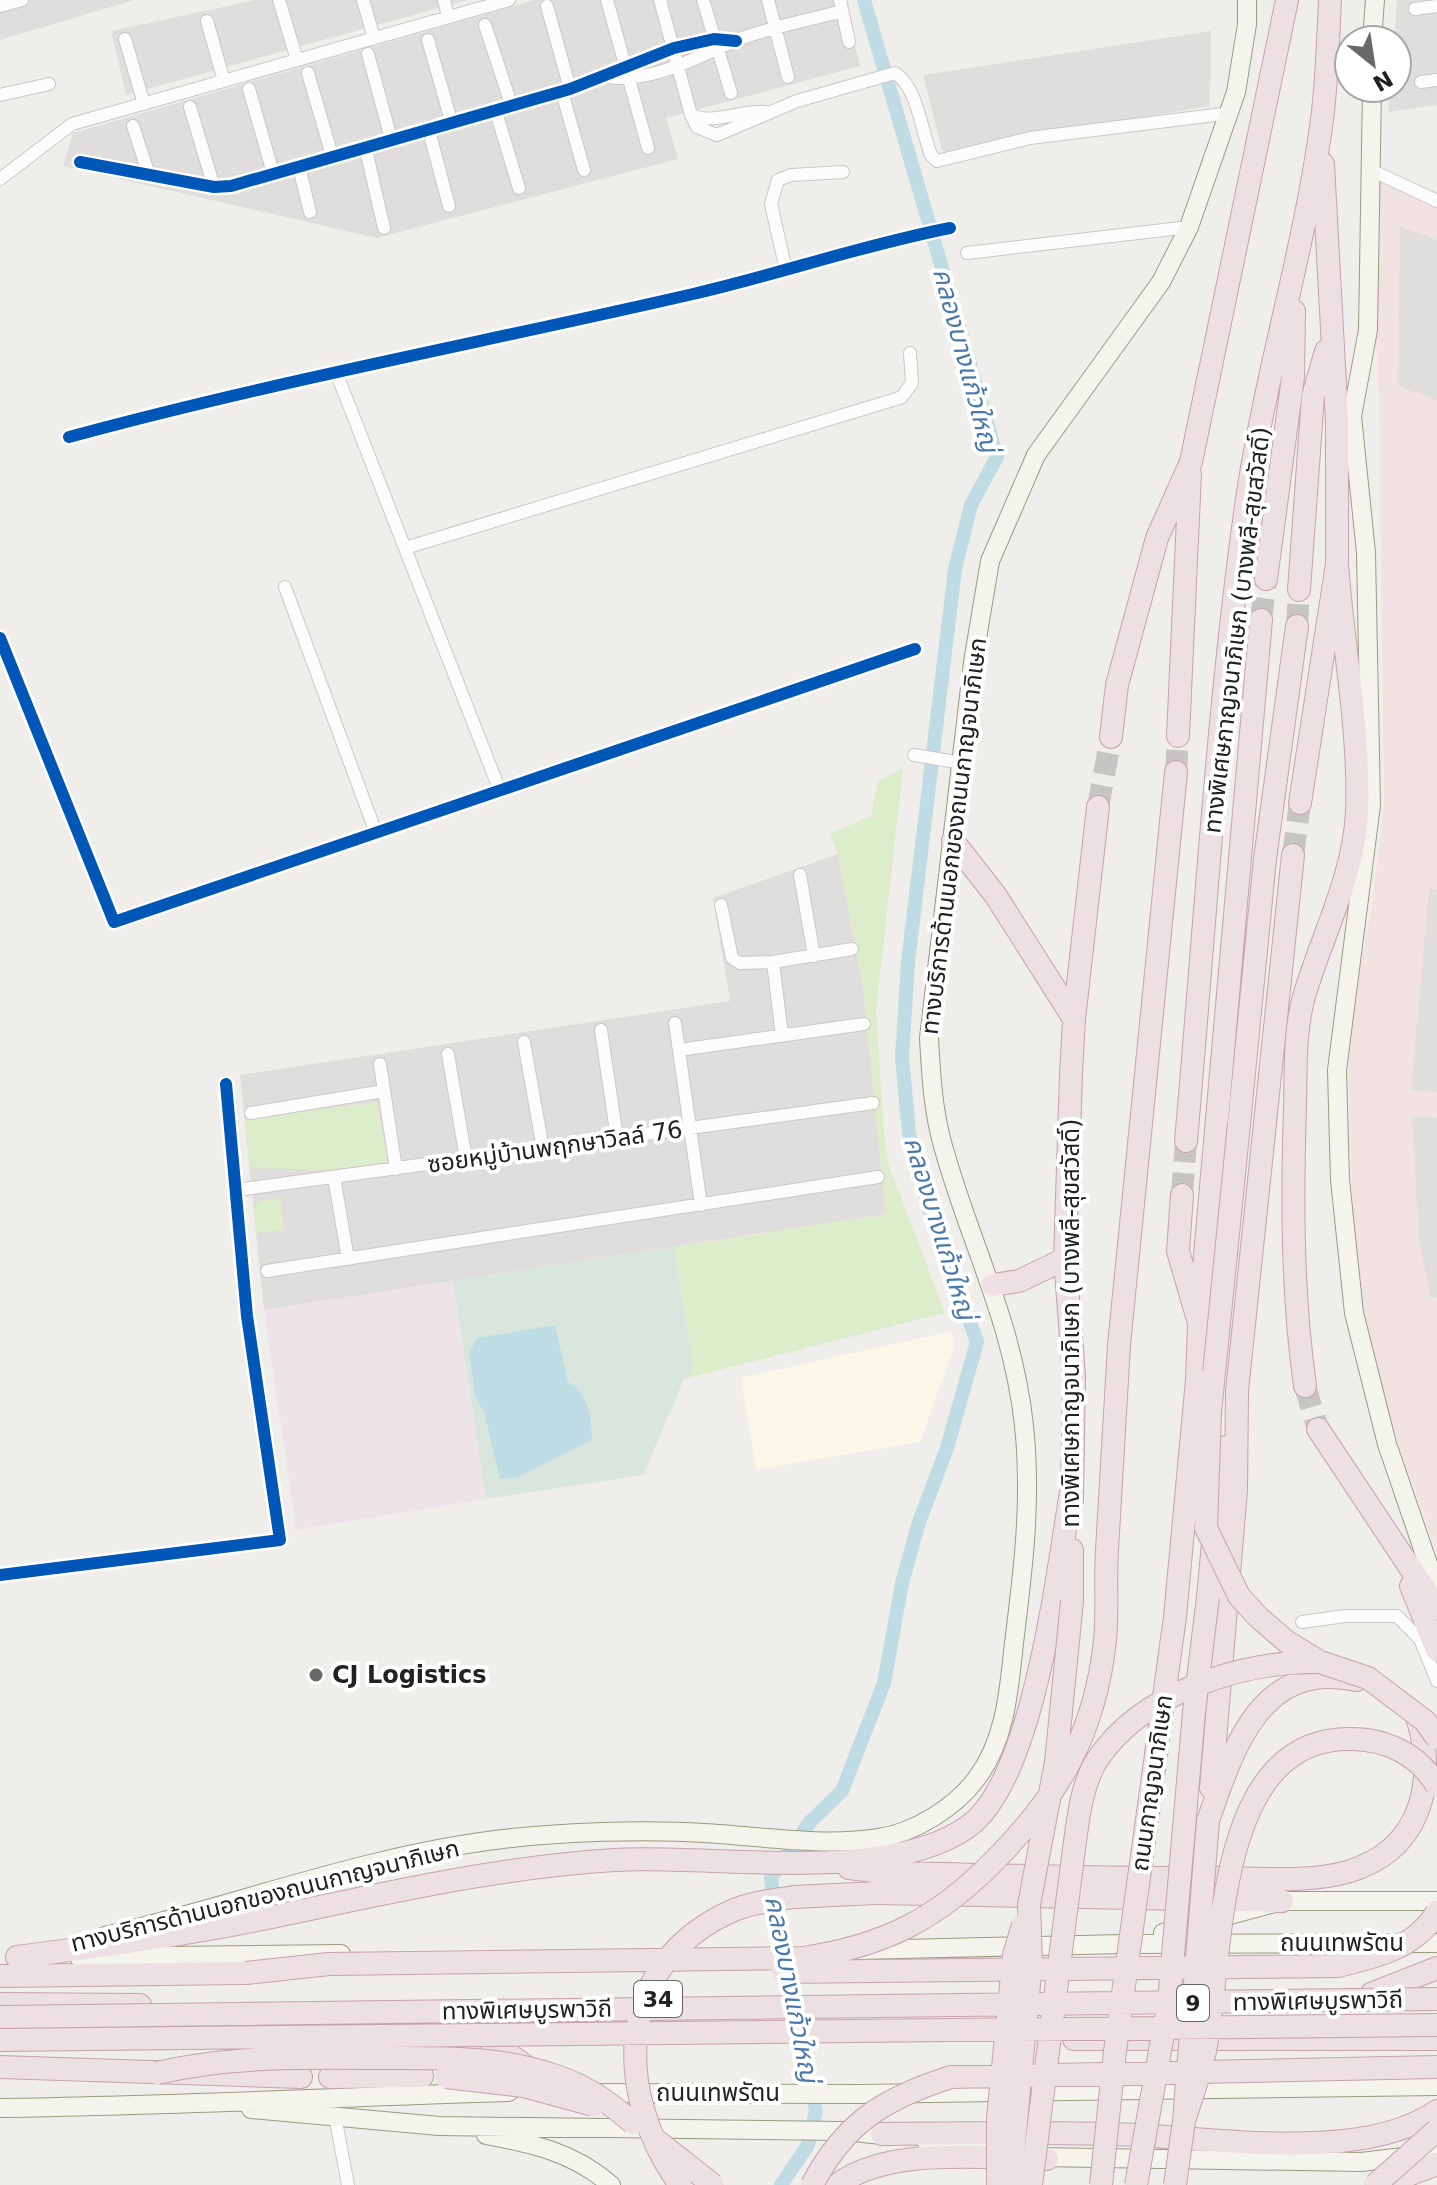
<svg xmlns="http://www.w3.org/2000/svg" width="1437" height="2185" font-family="'DejaVu Sans','Noto Sans Thai',sans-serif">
  <rect width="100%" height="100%" fill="#f0eeeb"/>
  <path fill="#dfdedc" d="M 0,0 L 134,0 L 0,40 Z
    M 256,0 L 467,0 L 126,95 L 111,31 Z
    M 535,0 L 844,0 L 860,66 L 666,118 L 678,159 L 377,238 L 63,166 L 73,133 Z
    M 1397,0 L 1437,0 L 1437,105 L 1388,112 L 1390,88 L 1397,88 L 1397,40 L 1394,40 Z
    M 1211,31 L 1210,106 L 968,146 L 943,154 L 923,75 Z
    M 838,854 L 863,988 L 886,1214 L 264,1310 L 240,1075 L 730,1001 L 713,898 Z"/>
  <path fill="#f1e3e1" d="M 1368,166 L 1437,197 L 1437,1552 L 1387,1413 L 1365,1316 L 1353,1229 L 1347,1023 L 1371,913 L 1384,801 L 1379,400 Z"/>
  <path fill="#ede4e9" d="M 453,1281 L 486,1499 L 296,1530 L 264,1310 Z"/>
  <path fill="#f8f7e8" d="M 952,1331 L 954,1346 L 920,1442 L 756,1470 L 741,1378 Z"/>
  <path fill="#ddeccb" d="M 903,768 L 876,1010 L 884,1132 L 888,1163 L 945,1313 L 684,1379 L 694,1370 L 674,1247 L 886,1214 L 863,988 L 838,854 L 830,834 L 871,816 L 878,781 Z
    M 377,1102 L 388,1162 L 329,1170 L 250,1168 L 245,1119 Z
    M 281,1198 L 284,1230 L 256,1233 L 254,1207 L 259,1201 Z"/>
  <path fill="#d9e6de" d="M 674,1247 L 694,1370 L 684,1379 L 643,1475 L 486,1499 L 453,1281 Z"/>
  <path fill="#e0dfde" d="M 1400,226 L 1437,240 L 1437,400 L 1398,386 Z
    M 1429,889 L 1437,889 L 1437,1092 L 1411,1090 Z
    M 1412,1117 L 1437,1118 L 1437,1297 L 1430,1297 L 1419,1238 Z"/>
  <path fill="#bfdbe3" d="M 555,1325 L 568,1382 C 589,1394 592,1417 592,1440 L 518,1477 L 500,1479 L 484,1412 L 475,1397 L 469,1353 L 477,1338 Z"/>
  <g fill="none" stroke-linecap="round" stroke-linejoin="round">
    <path stroke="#bfdbe3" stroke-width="14" d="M 781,2185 L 808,2145 L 816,2111 L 775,1920 L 771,1878 L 810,1822 L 842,1791 L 884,1683 L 902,1583 L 919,1522 L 947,1448 L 977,1342 L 929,1209 L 909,1133 L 902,1057 L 908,962 L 955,569 L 971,505 L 997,457 L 864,0"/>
    <path stroke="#c7c5c3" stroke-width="22" stroke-dasharray="22 11" stroke-linecap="butt" d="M 1261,620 L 1266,579
      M 1297,626 L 1299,590
      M 1176,772 L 1178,736
      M 1098,807 L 1111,737
      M 1293,855 L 1300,803
      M 1182,1195 L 1186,1141
      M 1305,1386 L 1318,1429"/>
    <defs>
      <path id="street" d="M 279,0 L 297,60
        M 363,0 L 374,38
        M 444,0 L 448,17
        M 607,0 L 648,148
        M 660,0 L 691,115 L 697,127 L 717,135 L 797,101 L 895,73 C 918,88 921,130 931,155 L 937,161 L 1030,138 L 1231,113
        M 703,0 L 731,93
        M 768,0 L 788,77
        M 840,0 L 849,42
        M 0,6 L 22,0
        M 547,6 L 570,89
        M 1415,9 L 1437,6
        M 207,21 L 224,81
        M 485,25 L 512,107
        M 125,39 L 144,104
        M 428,40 L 452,124
        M 368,54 L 392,142
        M 308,73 L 333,159
        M 607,77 C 651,83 695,58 735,41 C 768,27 807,21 842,11
        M 1421,82 L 1437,80
        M 249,89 L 273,173
        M 562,92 L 584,170
        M 0,95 L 49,84
        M 190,107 L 214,187
        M 496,112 L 519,188
        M 691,115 C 713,125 741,110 765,112
        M 133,126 L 149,175
        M 429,131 L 449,206
        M 366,150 L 384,228
        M 80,162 L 214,187 L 231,186 L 570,89 L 674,48 L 714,39 L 736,41
        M 299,167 L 310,212
        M 1371,170 L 1437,201
        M 0,179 L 72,124 L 509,0
        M 967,253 L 1189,227
        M 786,270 L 771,204 L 778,180 L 791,175 L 843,172
        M 336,372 L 500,791
        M 69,437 C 275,381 485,342 693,294 C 779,274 863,245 950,228
        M 405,548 L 893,400 L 902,397 L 912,383 L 910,353
        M 285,587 L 376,833
        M 0,638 L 114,922 L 915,649
        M 914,755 L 962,763
        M 800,875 L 814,956
        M 721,905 L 732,958 L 740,963 L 773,962 L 782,1036
        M 773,962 L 852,949
        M 675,1023 L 701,1205
        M 601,1030 L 617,1138
        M 524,1042 L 543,1149
        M 679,1050 L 864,1024
        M 448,1054 L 466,1159
        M 380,1064 L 396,1169
        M 251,1113 L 384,1091
        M 334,1177 L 348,1259
        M 237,1190 L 873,1103
        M 267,1271 L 878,1177
        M 0,1575 L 280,1540 L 247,1316 L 226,1084
        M 1302,1622 L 1345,1616 L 1397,1616 L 1420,1639 L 1437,1681
        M 335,2116 L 348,2185"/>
      <path id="secondary" d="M 1372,40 L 1375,0
        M 1372,88 L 1368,330 L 1352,416 L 1366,553 L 1371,805 L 1337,1070 L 1340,1180 L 1354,1313 L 1387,1444 L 1437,1590
        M 1163,1933 L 1282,1901 L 1437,1901
        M 105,1936 C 237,1905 367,1855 503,1839 C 563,1832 643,1829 704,1833 C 760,1836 822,1847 879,1838 C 914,1833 956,1807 977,1778 C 1006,1739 1009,1689 1014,1643 C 1023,1571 1032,1499 1024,1426 C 1013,1321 970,1244 943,1146 C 933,1111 931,1075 929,1038 L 973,662 L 990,561 L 1036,455 L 1161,282 L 1189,227 L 1236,92 L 1247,24 L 1247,0
        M 859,1950 L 1122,1944 L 1437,1943
        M 79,1957 L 341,1954
        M 590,2093 L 861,2094 L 1437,2086
        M 0,2108 C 170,2106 339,2097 509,2092
        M 251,2109 L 439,2126 L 843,2131 L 893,2136
        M 486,2135 C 534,2144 573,2152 611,2185
        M 926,2141 L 984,2149
        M 1037,2157 L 1361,2162 L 1437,2153"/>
      <path id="highway" d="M 1266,579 L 1293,377 L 1294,311
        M 1299,590 L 1313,396 L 1326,351
        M 1178,736 L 1190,474
        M 1111,737 L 1117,685 L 1157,538 L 1191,462 L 1287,0
        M 1300,803 L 1337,564 L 1337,421 L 1323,164
        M 953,841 L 996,896 L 1074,1019
        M 1239,1124 L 1265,859 L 1297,626
        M 1186,1141 C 1205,928 1217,711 1247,499 C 1266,371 1305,248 1322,120 C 1327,81 1328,40 1330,0
        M 1182,1195 L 1178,1251 L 1199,1323 L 1197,1380
        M 993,1285 L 1019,1281 L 1065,1259
        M 1199,1323 L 1261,620
        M 1119,1345 L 1176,772
        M 1305,1386 C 1292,1293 1292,1201 1295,1107 C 1296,1070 1294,1029 1305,993 C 1323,934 1354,875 1357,812 C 1360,730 1343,647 1337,564
        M 1318,1429 L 1437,1608
        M 1072,1500 L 1074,1376 L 1065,1259 L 1071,1074 L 1074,1019 L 1098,807
        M 1072,1550 L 1072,1601
        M 1411,1586 L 1437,1650
        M 1208,1597 L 1218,1490 L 1226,1447
        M 1211,1788 L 1236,1490 L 1237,1391 L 1293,855
        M 1208,1821 C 1233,1748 1261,1659 1357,1680
        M 849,1868 L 891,1873 C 1000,1875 1110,1879 1219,1878 C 1260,1878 1308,1883 1347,1872 C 1419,1851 1437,1787 1418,1720
        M 794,1897 L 876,1893 L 1282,1901
        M 17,1957 C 101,1946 184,1935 267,1918 C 383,1894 497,1867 615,1860 C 713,1854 888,1885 969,1826 C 1035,1777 1058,1566 1072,1486
        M 0,1976 L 246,1973
        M 1371,1994 L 1437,1968
        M 0,2004 L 140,2005
        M 488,2039 L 532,2071
        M 1074,2039 L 1437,2039
        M 0,2067 L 301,2077
        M 330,2077 L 422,2076
        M 882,2134 C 959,2133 1036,2132 1114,2134 C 1205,2136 1359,2165 1437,2111
        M 837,2185 C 889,2146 985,2158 1047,2159
        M 1382,2185 L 1437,2164"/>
    </defs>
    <use href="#street" stroke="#c9c8c7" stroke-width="14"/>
    <use href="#secondary" stroke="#999a82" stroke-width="20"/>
    <use href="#highway" stroke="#c5a2ac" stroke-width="24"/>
    <use href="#street" stroke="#fdfcfc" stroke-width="12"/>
    <use href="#secondary" stroke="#f4f4ed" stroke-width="18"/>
    <use href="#highway" stroke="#ece0e2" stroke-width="22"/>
    <defs>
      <path id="highway-bridge" d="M 1239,1124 L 1210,1413 L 1206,1528 L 1239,1596 L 1258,1617 L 1287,1642 L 1320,1662 L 1368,1678 L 1425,1721 L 1437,1738
        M 783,1972 L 1338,1966 C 1375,1957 1416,1948 1437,1912
        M 246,1973 L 329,1964 L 803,1958 C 885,1946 939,1918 997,1858 C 1060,1794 1095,1732 1105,1641 C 1108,1611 1105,1580 1107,1550 C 1111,1482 1115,1413 1119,1345
        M 0,2017 L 1437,1999
        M 0,2040 L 1437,2025
        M 157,2073 C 229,2056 307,2057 381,2058 C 440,2058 499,2056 556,2076 C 586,2086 609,2102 633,2123
        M 446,2077 L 523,2086 L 593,2105
        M 1184,2121 C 1191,2098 1200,2075 1205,2051 C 1224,1957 1212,1737 1351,1739 C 1387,1739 1419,1755 1437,1786
        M 657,2141 L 713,2185
        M 680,2185 C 612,2090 615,1962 734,1910 C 753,1902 775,1900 794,1897
        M 812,2185 C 845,2122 885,2098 951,2077 L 1437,2067
        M 998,2185 L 998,2118 L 1014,1955 L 1023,1925
        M 1010,2185 L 1031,1963 L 1029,1905 L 1056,1762 L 1072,1601
        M 1031,2185 L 1074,1849 C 1078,1820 1081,1786 1097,1760 C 1142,1692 1243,1661 1319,1662
        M 1101,2185 L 1115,2051 L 1175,1617 L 1197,1380
        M 1136,2185 L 1169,2001 L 1194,1712 L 1208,1597
        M 1175,2185 L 1184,2121 L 1208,1821
        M 1375,2185 L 1437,2130"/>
    </defs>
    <use href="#highway-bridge" stroke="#c5a2ac" stroke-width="24" stroke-linecap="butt"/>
    <use href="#highway-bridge" stroke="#ece0e2" stroke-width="22"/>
    <defs>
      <path id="cycleway" d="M 80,162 L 214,187 L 231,186 L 570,89 L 674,48 L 714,39 L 736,41
        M 69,437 C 275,381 485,342 693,294 C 779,274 863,245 950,228
        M 0,638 L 114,922 L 915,649
        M 0,1575 L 280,1540 L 247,1316 L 226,1084"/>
    </defs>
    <use href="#cycleway" stroke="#fff" stroke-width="17"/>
    <use href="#cycleway" stroke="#0057b8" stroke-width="12"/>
  </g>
  <circle fill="#6a6968" stroke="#fff" stroke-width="3" cx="316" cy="1675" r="8"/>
  <g text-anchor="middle" stroke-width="8" stroke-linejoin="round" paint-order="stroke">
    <g fill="#fff" stroke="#646464" stroke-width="2">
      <rect x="634" y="1981" width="48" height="36" rx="6"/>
      <rect x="1177" y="1985" width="32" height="36" rx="6"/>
    </g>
    <g font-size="22" font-weight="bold" fill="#222">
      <text x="658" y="2007">34</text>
      <text x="1193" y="2011">9</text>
    </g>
    <g font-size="24" fill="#222" stroke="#fff">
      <text transform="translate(1237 630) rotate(-83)" y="8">ทางพิเศษกาญจนาภิเษก (บางพลี-สุขสวัสดิ์)</text>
      <text transform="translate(954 836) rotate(-83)" y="8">ทางบริการด้านนอกของถนนกาญจนาภิเษก</text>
      <text transform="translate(555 1147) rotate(-8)" y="8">ซอยหมู่บ้านพฤกษาวิลล์ 76</text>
      <text transform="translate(1071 1323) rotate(-90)" y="8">ทางพิเศษกาญจนาภิเษก (บางพลี-สุขสวัสดิ์)</text>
      <text transform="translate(1152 1783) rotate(-82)" y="8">ถนนกาญจนาภิเษก</text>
      <text transform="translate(265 1896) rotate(-14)" y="8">ทางบริการด้านนอกของถนนกาญจนาภิเษก</text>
      <text x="1342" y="1951">ถนนเทพรัตน</text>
      <text transform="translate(1318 2001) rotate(-1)" y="8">ทางพิเศษบูรพาวิถี</text>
      <text transform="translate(527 2010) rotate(-1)" y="8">ทางพิเศษบูรพาวิถี</text>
      <text x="718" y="2101">ถนนเทพรัตน</text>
    </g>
    <g font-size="24" font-weight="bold" fill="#222" stroke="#fff" text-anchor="start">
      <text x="332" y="1683">CJ Logistics</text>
    </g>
    <g font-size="26" font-style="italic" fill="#4a7aab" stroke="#fff">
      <text transform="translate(966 360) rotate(75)" y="9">คลองบางแก้วใหญ่</text>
      <text transform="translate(940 1228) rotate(73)" y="9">คลองบางแก้วใหญ่</text>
      <text transform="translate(792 1989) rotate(79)" y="9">คลองบางแก้วใหญ่</text>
    </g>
  </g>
  <g transform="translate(1373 64) rotate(150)"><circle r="38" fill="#ffffff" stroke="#a7a7a7" stroke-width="2"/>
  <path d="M0-6L14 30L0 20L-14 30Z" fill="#6a6968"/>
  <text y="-12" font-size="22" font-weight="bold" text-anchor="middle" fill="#222222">N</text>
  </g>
</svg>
